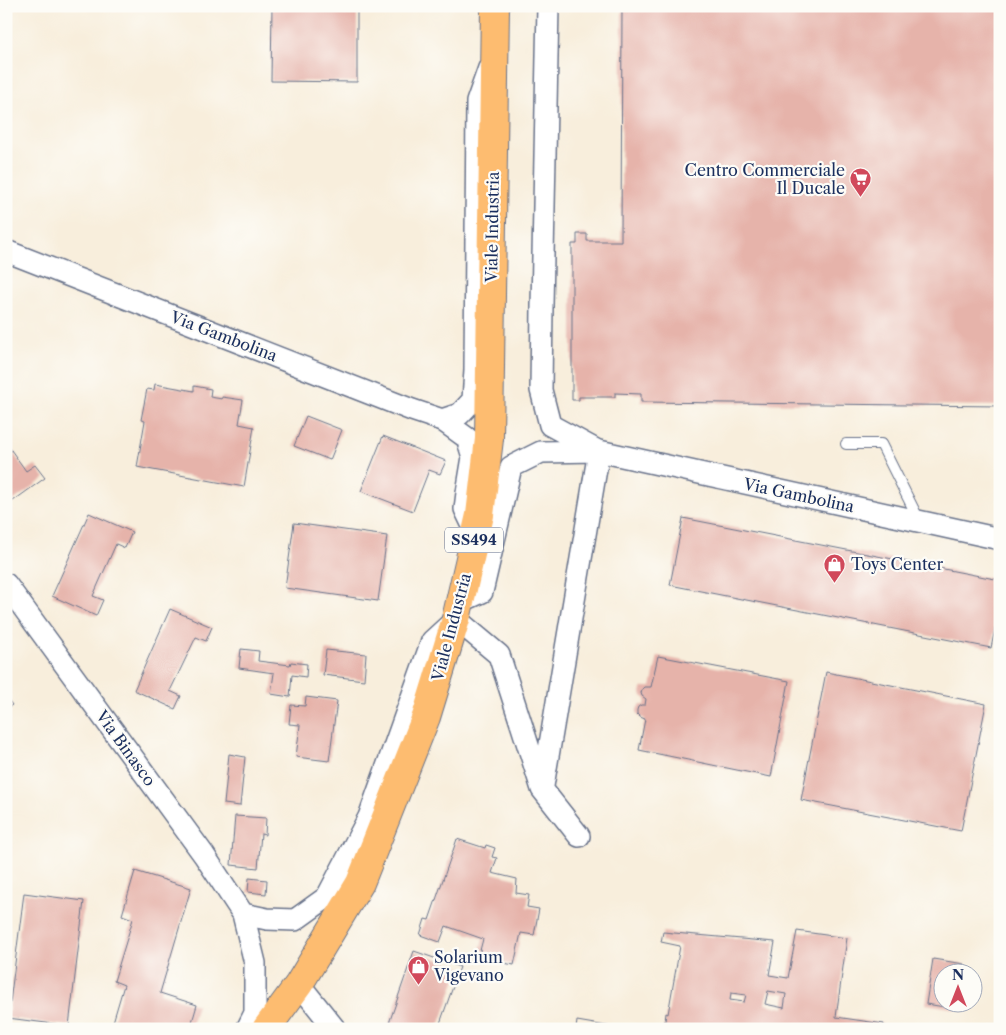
<svg xmlns="http://www.w3.org/2000/svg" width="1006" height="1035" font-family="'Libre Caslon Text',serif">
  <rect width="100%" height="100%" fill="#fdfcf7"/>
  <filter id="ink" filterUnits="userSpaceOnUse"><feTurbulence type="fractalNoise" baseFrequency=".02" numOctaves="2"/><feDisplacementMap in="SourceGraphic" scale="10" xChannelSelector="R" yChannelSelector="G"/><feConvolveMatrix kernelMatrix="1 2 1 2 8 2 1 2 1" color-interpolation-filters="sRGB"/></filter>
  <filter id="wash" filterUnits="userSpaceOnUse"><feTurbulence type="fractalNoise" baseFrequency=".0096" numOctaves="4" result="noise"/><feDisplacementMap in="SourceGraphic" scale="20" xChannelSelector="R" yChannelSelector="G"/><feGaussianBlur stdDeviation="1.12" result="paint"/><feColorMatrix in="noise" values="0 0 0 0 0 0 0 0 0 0 0 0 0 0 0 0 0 1.4 0 .05"/><feComposite in="paint" operator="in"/></filter>
  <g filter="url(#wash)">
    <rect width="100%" height="100%" fill="#f8eedc"/>
    <g id="blocks">
      <path fill="#e6b3aa" fill-rule="evenodd" d="M 272,6 L 357,6 L 357,82 L 271,81 Z
        M 622,6 L 1000,6 L 1000,406 L 641,402 L 641,394 L 615,393 L 615,397 L 579,397 L 579,400 L 572,400 L 572,244 L 577,244 L 577,234 L 587,234 L 587,241 L 621,241 Z
        M 155,384 L 194,391 L 194,386 L 211,389 L 210,397 L 222,399 L 222,397 L 243,400 L 239,424 L 254,427 L 244,487 L 137,467 L 145,421 L 141,420 L 147,389 L 154,390 Z
        M 306,416 L 342,430 L 330,460 L 294,446 Z
        M 383,436 L 446,461 L 440,474 L 429,470 L 413,511 L 361,491 Z
        M 6,443 L 26,471 L 35,465 L 45,478 L 6,506 Z
        M 89,513 L 132,532 L 125,548 L 116,544 L 93,596 L 103,600 L 96,616 L 52,596 Z
        M 683,518 L 1000,580 L 1000,605 L 991,648 L 670,585 Z
        M 294,523 L 387,536 L 378,601 L 285,588 Z
        M 170,609 L 212,627 L 206,641 L 196,637 L 170,691 L 181,696 L 175,709 L 134,690 Z
        M 241,649 L 259,651 L 258,661 L 290,665 L 291,662 L 307,664 L 306,677 L 292,675 L 290,697 L 271,694 L 274,673 L 239,668 Z
        M 326,650 L 366,654 L 364,680 L 323,675 Z
        M 658,656 L 789,681 L 771,777 L 639,750 L 645,719 L 640,717 L 637,714 L 637,710 L 638,707 L 641,705 L 645,705 L 646,699 L 642,696 L 641,693 L 642,689 L 644,687 L 651,687 Z
        M 826,672 L 986,704 L 961,831 L 801,800 Z
        M 6,697 L 12,705 L 6,709 Z
        M 306,697 L 337,701 L 329,761 L 296,757 L 300,725 L 289,724 L 291,705 L 305,706 Z
        M 229,754 L 245,757 L 240,806 L 224,804 Z
        M 235,816 L 266,818 L 265,835 L 261,834 L 258,868 L 231,865 Z
        M 457,839 L 485,848 L 486,845 L 495,848 L 492,857 L 497,858 L 492,873 L 517,879 L 516,893 L 529,895 L 527,907 L 539,909 L 534,935 L 521,933 L 514,965 L 478,958 L 483,939 L 446,926 L 440,942 L 420,935 L 425,919 L 429,920 Z
        M 135,871 L 191,888 L 160,993 L 197,1005 L 190,1029 L 111,1029 L 124,985 L 114,981 L 133,919 L 122,915 Z
        M 249,878 L 267,880 L 266,894 L 248,892 Z
        M 24,893 L 84,901 L 69,1026 L 8,1018 Z
        M 797,931 L 847,938 L 836,1017 L 884,1024 L 883,1029 L 664,1029 L 666,1013 L 668,1014 L 680,946 L 661,942 L 663,932 L 775,942 L 769,975 L 788,978 ZM 768,991 L 786,994 L 784,1008 L 765,1004 ZM 731,993 L 746,995 L 744,1002 L 730,1000 Z
        M 414,951 L 460,967 L 438,1029 L 387,1029 Z
        M 933,959 L 964,964 L 963,972 L 944,972 L 944,1002 L 958,1002 L 957,1009 L 926,1004 Z
        M 577,1021 L 618,1028 L 618,1029 L 576,1029 Z"/>
    </g>
  </g>
  <g filter="url(#ink)">
    <use href="#blocks" fill-opacity="0" stroke="#68728a" stroke-width="1"/>
    <g fill="none" stroke-linecap="round" stroke-linejoin="round">
      <defs>
        <path id="service" d="M 846,444 L 881,444 L 919,520"/>
        <path id="minor" d="M 548,6 L 542,306 L 541,390 L 550,425 L 596,450
          M 6,251 L 412,410 L 442,420 L 467,438 L 473,457 L 467,493 L 465,509 L 476,532
          M 442,420 L 460,414 L 473,400 L 475,370 L 477,102 L 489,68
          M 6,584 L 204,855 L 243,914 L 255,963 L 255,1013 L 247,1029
          M 460,602 L 482,592 L 511,467 L 541,452 L 599,451 L 1000,539
          M 543,786 L 599,451
          M 243,914 L 267,919 L 295,920 L 327,897 L 369,817 L 432,641 L 456,619 L 499,655 L 542,789 L 579,836
          M 299,984 L 335,1029"/>
        <path id="primary" d="M 266,1029 L 299,984 L 360,883 L 426,717 L 456,619 L 480,515 L 489,439 L 495,6"/>
      </defs>
      <use href="#service" stroke="#68728a" stroke-width="12"/>
      <use href="#minor" stroke="#68728a" stroke-width="24"/>
      <use href="#primary" stroke="#68728a" stroke-width="30"/>
      <use href="#service" stroke="#fff" stroke-width="10"/>
      <use href="#minor" stroke="#fff" stroke-width="21"/>
      <use href="#primary" stroke="#fdbc6f" stroke-width="28"/>
    </g>
  </g>
  <defs>
    <symbol id="supermarket-pin" viewBox="-11 -11 22 30"><path d="M0 17L-7.5 6A9.5 9.5 0 1 1 7.5 6Z" fill="#d1495b" stroke="#fdfcf7"/><path d="M-6-5.5h2.5l.6 2H6L4.5 2H-2.5L-4.4-4H-6ZM-1.5 3.2a1.3 1.3 0 1 0 .1 0ZM3 3.2a1.3 1.3 0 1 0 .1 0Z" fill="#fff"/></symbol>
    <symbol id="shop-pin" viewBox="-11 -11 22 30"><path d="M0 17L-7.5 6A9.5 9.5 0 1 1 7.5 6Z" fill="#d1495b" stroke="#fdfcf7"/><path d="M-5-2.5h2.3a2.7 3.5 0 0 1 5.4 0H5L5.5 6h-11ZM-1.5-2.5h3a1.5 2.3 0 0 0-3 0Z" fill="#fff"/></symbol>
  </defs>
  <g fill-rule="evenodd">
    <use href="#supermarket-pin" x="848" y="166" width="25" height="34"/>
    <use href="#shop-pin" x="822" y="552" width="25" height="34"/>
    <use href="#shop-pin" x="406" y="954" width="25" height="34"/>
  </g>
  <g text-anchor="middle" stroke-width="4.5" stroke-linejoin="round" paint-order="stroke">
    <rect fill="#fdfcf7" stroke="#5f6c8c" stroke-width="1" x="445" y="527.5" width="58" height="25" rx="4"/>
    <g font-size="15" font-weight="bold" fill="#1b2f5e">
      <text x="474" y="545">SS494</text>
    </g>
    <g font-size="16" fill="#1b2f5e" stroke="#fdfcf7" text-anchor="start">
      <text x="845" y="176" text-anchor="end">Centro Commerciale<tspan x="845" dy="18">Il Ducale</tspan></text>
      <text x="851" y="570">Toys Center</text>
      <text x="434" y="963">Solarium<tspan x="434" dy="18">Vigevano</tspan></text>
    </g>
    <g font-size="16" fill="#1b2f5e" stroke="#fdfcf7">
      <text transform="translate(492 227) rotate(-89)" y="6">Viale Industria</text>
      <text transform="translate(224 336) rotate(21)" y="6">Via Gambolina</text>
      <text transform="translate(799 495) rotate(12)" y="6">Via Gambolina</text>
      <text transform="translate(451 627) rotate(-75)" y="6">Viale Industria</text>
      <text transform="translate(126 748) rotate(54)" y="6">Via Binasco</text>
    </g>
  </g>
  <rect width="1006" height="1035" fill="none" stroke="#fdfcf7" stroke-width="25"/>
  <g transform="translate(958 988)"><circle r="24" fill="#fdfcf7" stroke="#a3aaba"/>
  <path d="M0-4L9 19L0 12L-9 19Z" fill="#d1495b"/>
  <text y="-8" font-size="14" font-weight="bold" text-anchor="middle" fill="#1b2f5e">N</text>
  </g>
</svg>
